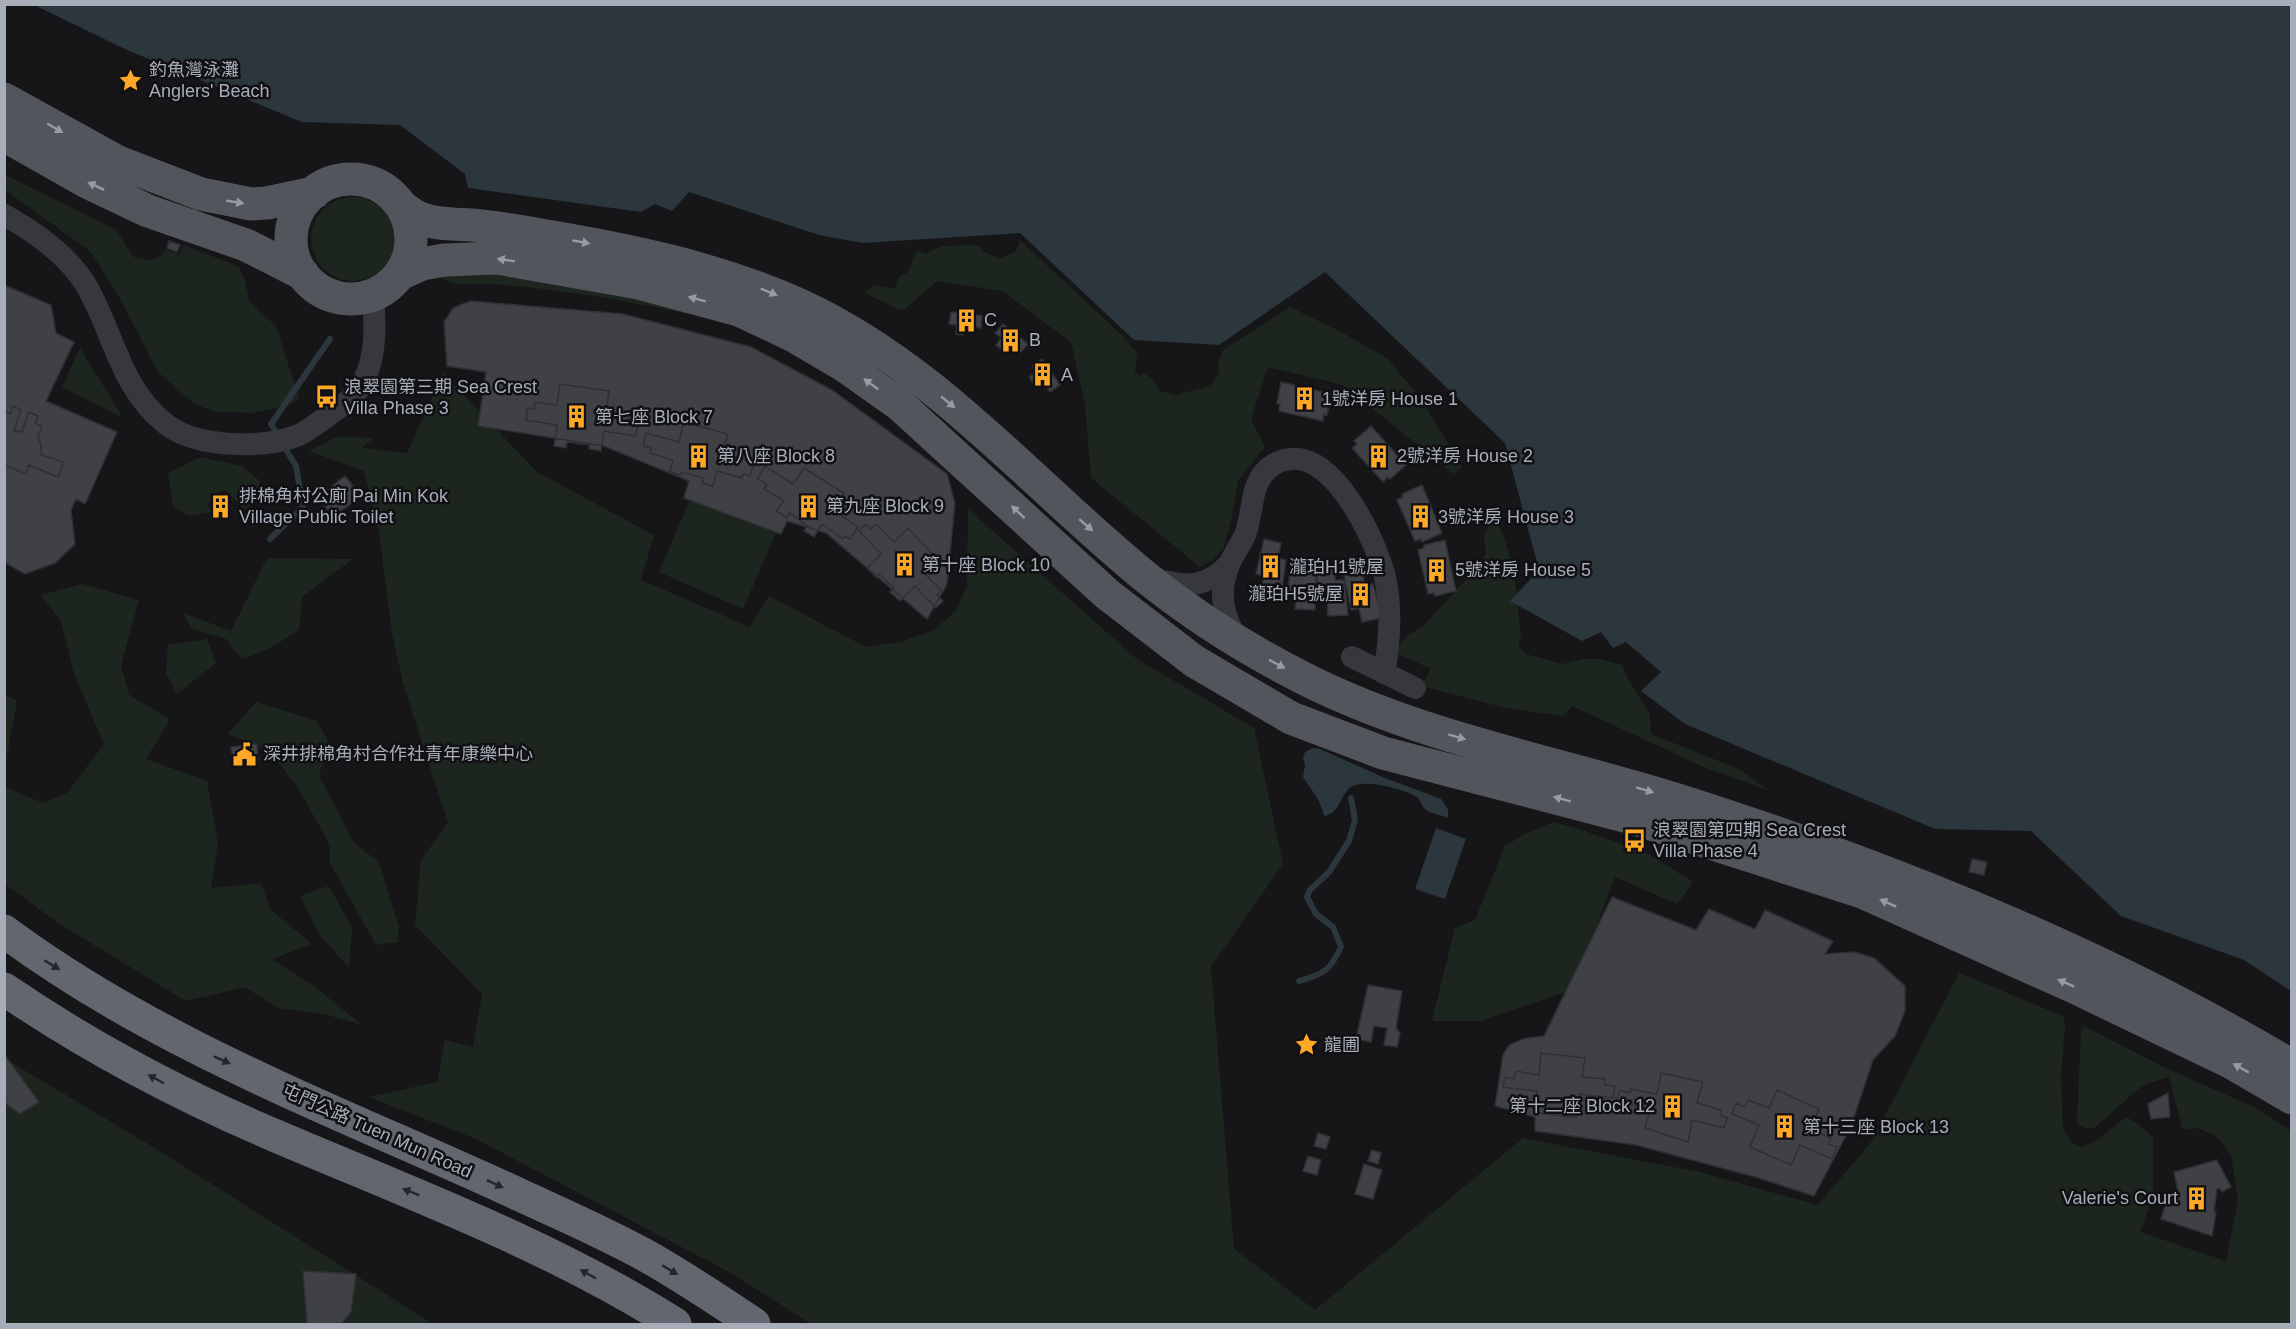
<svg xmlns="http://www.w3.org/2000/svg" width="2296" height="1329" font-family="Helvetica,'Noto Sans TC',sans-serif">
  <rect width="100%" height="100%" fill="#161618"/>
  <path fill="#1d261e" d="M 5,175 L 115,229 L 134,257 L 151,260 L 163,254 L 164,249 L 179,255 L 183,245 L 238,266 L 245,280 L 249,301 L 276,326 L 299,398 L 289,405 L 253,413 L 216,412 L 194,404 L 157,371 L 122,302 L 91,252 L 5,190 Z
    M311 239a42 42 0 1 1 84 0a42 42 0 1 1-84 0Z
    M 1020,240 L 1126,339 L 1137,353 L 1135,372 L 1139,376 L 1144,373 L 1154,381 L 1160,391 L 1176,395 L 1209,386 L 1219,375 L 1218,364 L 1223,350 L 1290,307 L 1341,332 L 1388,359 L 1421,399 L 1462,467 L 1454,474 L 1343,385 L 1268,367 L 1251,419 L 1265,447 L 1238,481 L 1232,516 L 1223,549 L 1213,560 L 1200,567 L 1091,478 L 1085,404 L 1071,342 L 1002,291 L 937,281 L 905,309 L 900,310 L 864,293 L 874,285 L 895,289 L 898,277 L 908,272 L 915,254 L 918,251 L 926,254 L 941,246 L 978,245 L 983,251 L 1000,259 L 1016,251 Z
    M 489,272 L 676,304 L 688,314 C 623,300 559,289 493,284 C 478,283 451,288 440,276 Z
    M 80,348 L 123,418 L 62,387 Z
    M 443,373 L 537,472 L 654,535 L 641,580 L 750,627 L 769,596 L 866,647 L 901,642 L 934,630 L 956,611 L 967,586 L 968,509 L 1137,659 L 1254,728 L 1283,864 L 1211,967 L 1234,1249 L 1315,1310 L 1523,1138 L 1699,1172 L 1818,1205 L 1872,1141 L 1959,973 L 2063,1016 L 2065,1026 L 2061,1075 L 2063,1129 L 2072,1143 L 2082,1147 L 2094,1142 L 2126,1117 L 2135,1122 L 2153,1137 L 2153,1196 L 2140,1232 L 2226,1261 L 2238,1200 L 2231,1155 L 2217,1137 L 2198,1128 L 2183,1130 L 2169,1077 L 2143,1085 L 2094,1128 L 2086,1129 L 2077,1123 L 2081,1032 L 2083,1026 L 2168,1069 L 2256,1108 L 2291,1131 L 2291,1324 L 811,1324 L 731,1273 L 476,1139 L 369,1097 L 437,1082 L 445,1040 L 473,1047 L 482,994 L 415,925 L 421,860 L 448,823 L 403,683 L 392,633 L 379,532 L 364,471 L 309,451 L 337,437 L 374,438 L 361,448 L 407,453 Z
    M 200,457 L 241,466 L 260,481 L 257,500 L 245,510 L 224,489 L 207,505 L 212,512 L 188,516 L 173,506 L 168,473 Z
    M 693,493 L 777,530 L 743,609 L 659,572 Z
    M 1492,513 C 1516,555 1516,590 1521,637 L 1518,646 L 1526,654 L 1563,664 L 1583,659 L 1598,659 L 1622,665 L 1628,679 L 1650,714 L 1651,734 L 1739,769 L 1768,790 L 1706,768 L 1572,706 L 1562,716 L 1506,708 L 1421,686 L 1431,669 L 1394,652 L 1407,636 L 1424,625 L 1482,562 L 1486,552 L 1484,538 Z
    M 267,558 L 353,559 L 302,597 L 299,630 L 272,647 L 242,659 L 226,639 L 191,628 L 183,613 L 231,631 Z
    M 82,584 L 139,600 L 121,665 L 129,695 L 170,719 L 146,759 L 207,781 L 218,843 L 211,888 L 261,883 L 271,910 L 312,944 L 272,959 L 315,987 L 362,1025 L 324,1014 L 278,1008 L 245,987 L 186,1001 L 58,923 L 5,884 L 5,787 L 43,803 L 67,793 L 104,744 L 74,674 L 61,621 L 40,595 Z
    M 207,639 L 216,663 L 177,694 L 166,673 L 168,645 Z
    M 5,695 L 17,701 L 5,767 Z
    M 256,702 L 317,721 L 329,743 L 319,776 L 355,844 L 379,862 L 399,927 L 398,942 L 376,945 L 330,863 L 330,845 L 297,786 L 269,751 L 228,734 Z
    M 1553,822 L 1576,828 L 1647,853 L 1693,882 L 1677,904 L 1615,877 L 1572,990 L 1480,1021 L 1432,1021 L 1455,928 L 1475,920 L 1505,846 L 1525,834 Z
    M 329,886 L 352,928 L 349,968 L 319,934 L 300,896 Z
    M 4,1058 L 153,1147 L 433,1324 L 5,1324 Z"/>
  <path fill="#2b363d" d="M 34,5 L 2291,5 L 2291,991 L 2244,960 L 2121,916 L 2031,831 L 1935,829 L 1685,724 L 1641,691 L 1661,672 L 1626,642 L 1613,648 L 1601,632 L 1582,641 L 1510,601 L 1539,570 L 1505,443 L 1325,272 L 1219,345 L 1134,340 L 1020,233 L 863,243 L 819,235 L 689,192 L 672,211 L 655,204 L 641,212 L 468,188 L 465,174 L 400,125 L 302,122 L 127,50 Z
    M 1313,748 L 1320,749 L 1385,778 L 1441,799 L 1448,809 L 1448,818 C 1442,815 1430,814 1426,810 C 1422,807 1421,801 1418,798 C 1407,789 1363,778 1351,787 C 1339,796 1341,813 1324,816 C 1321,800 1311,790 1303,777 L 1305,765 L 1303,758 L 1305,752 Z
    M 1436,828 L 1466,839 L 1445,899 L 1415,889 Z"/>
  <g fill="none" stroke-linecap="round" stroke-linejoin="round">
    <path stroke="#2b363d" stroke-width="6" d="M 279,437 L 271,424 L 330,339
      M 270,539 L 303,507 L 296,466 L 284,446
      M 1299,981 C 1325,974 1330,970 1341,947 L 1333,927 L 1316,914 L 1307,897 L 1310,890 L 1329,872 L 1349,841 L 1355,820 L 1351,798"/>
  </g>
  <path fill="#404145" stroke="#2f3034" stroke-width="1.5" d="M 169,241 L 180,245 L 177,252 L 167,248 Z
    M 4,285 L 51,305 L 56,333 L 74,342 L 46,401 L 117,432 L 85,504 L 76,499 L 71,510 L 75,544 L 55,563 L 25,574 L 4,562 Z
    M 470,301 L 623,314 L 751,347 L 832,390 L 947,474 L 955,503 L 947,584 L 927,619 L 826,533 L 787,521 L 781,534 L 684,498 L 689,481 L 604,446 L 478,426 L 486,372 L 447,366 L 444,322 L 453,308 Z
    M 951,312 L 982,316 L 981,328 L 964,325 L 963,335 L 956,334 L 957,325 L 949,324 Z
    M 1003,324 L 1028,344 L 1020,353 L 1007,342 L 1001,349 L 996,345 L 1001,338 L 995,333 Z
    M 1042,359 L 1060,385 L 1050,392 L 1041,378 L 1033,383 L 1029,377 L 1036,372 L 1032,366 Z
    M 1281,382 L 1332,394 L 1327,415 L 1324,414 L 1323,421 L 1279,411 L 1280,404 L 1277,404 Z
    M 560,384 L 609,391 L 606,412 L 629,415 L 628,420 L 638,421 L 636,436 L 604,431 L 601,451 L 589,449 L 589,445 L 567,442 L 566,448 L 554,446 L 557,425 L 526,420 L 527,408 L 534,409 L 535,402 L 557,405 Z
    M 13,406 L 21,410 L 14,431 L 22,432 L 29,412 L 38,416 L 35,423 L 42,426 L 38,436 L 41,445 L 41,455 L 64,462 L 58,477 L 29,465 L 26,474 L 4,465 L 4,410 L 10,414 Z
    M 684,422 L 728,434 L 722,453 L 754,462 L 750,476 L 743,474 L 742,478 L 717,471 L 713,486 L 702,483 L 704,478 L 681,472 L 680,475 L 670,472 L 673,460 L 650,453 L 651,448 L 643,446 L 646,433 L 679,442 Z
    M 1371,426 L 1406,465 L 1390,479 L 1388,477 L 1383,482 L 1352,448 L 1357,444 L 1354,441 Z
    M 765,466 L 793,484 L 804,468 L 844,493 L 833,510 L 858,527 L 850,539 L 845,536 L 843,539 L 822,524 L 814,537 L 804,531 L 807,526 L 790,513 L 787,518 L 776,511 L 784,501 L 764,489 L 767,484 L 757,479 Z
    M 345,476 L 361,496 L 333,517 L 318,497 Z
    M 1422,485 L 1442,533 L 1422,542 L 1421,539 L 1415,541 L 1397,500 L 1403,497 L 1402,494 Z
    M 216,498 L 230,508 L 225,515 L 212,504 Z
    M 866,524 L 871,529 L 876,524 L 894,542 L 908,528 L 940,562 L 926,575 L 941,590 L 937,595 L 943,601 L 936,608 L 915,586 L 900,601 L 890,592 L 894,588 L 879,574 L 876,577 L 867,568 L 881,554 L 859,531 Z
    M 1264,539 L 1281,543 L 1278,558 L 1286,560 L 1281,595 L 1261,590 L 1264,576 L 1256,574 Z
    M 1445,540 L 1456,591 L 1435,596 L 1434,593 L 1428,594 L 1418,550 L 1424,548 L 1424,545 Z
    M 1291,558 L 1309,560 L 1308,574 L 1316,575 L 1315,610 L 1295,609 L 1296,594 L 1288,593 Z
    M 1335,566 L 1335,580 L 1344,580 L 1348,615 L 1328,616 L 1327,602 L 1319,602 L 1316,567 Z
    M 1362,571 L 1365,585 L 1373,584 L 1382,618 L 1362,622 L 1359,608 L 1351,610 L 1344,575 Z
    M 257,744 L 258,760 L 233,763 L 231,747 Z
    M 1972,859 L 1987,862 L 1984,875 L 1969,872 Z
    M 1612,897 L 1696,930 L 1709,909 L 1755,929 L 1765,910 L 1833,941 L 1825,954 L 1854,952 L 1874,958 L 1905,986 L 1905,1011 L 1895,1036 L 1873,1060 L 1851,1126 L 1814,1196 L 1759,1178 L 1636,1145 L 1535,1131 L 1535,1117 L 1495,1106 L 1503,1055 L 1509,1045 L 1523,1039 L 1544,1036 Z
    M 1368,985 L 1402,991 L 1396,1028 L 1400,1033 L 1397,1047 L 1384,1045 L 1387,1028 L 1374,1026 L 1371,1042 L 1356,1039 Z
    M 1541,1053 L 1585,1058 L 1582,1077 L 1605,1079 L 1605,1085 L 1615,1086 L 1613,1098 L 1580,1094 L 1576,1118 L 1534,1112 L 1537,1091 L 1503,1087 L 1505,1077 L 1514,1079 L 1516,1071 L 1539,1075 Z
    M 4,1054 L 39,1102 L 20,1114 L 4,1102 Z
    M 1661,1073 L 1703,1082 L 1697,1103 L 1721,1110 L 1720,1115 L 1727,1118 L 1724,1128 L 1692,1120 L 1688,1142 L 1645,1128 L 1650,1110 L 1616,1101 L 1620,1090 L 1630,1093 L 1631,1089 L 1657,1094 Z
    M 1777,1090 L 1819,1109 L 1810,1129 L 1831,1138 L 1828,1144 L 1837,1147 L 1832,1159 L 1800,1145 L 1791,1165 L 1750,1147 L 1759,1125 L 1732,1114 L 1736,1103 L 1745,1107 L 1748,1100 L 1769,1108 Z
    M 2168,1093 L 2170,1117 L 2151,1119 L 2148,1104 Z
    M 1318,1133 L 1330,1137 L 1326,1149 L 1314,1146 Z
    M 1372,1150 L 1381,1153 L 1378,1164 L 1368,1161 Z
    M 1308,1156 L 1321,1160 L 1317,1175 L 1303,1171 Z
    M 2217,1160 L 2231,1187 L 2222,1192 L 2219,1188 L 2217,1189 L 2214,1211 L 2216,1212 L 2212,1236 L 2161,1219 L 2166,1203 L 2175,1206 L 2178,1191 L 2174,1172 Z
    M 1364,1164 L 1382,1170 L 1373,1199 L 1355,1194 Z
    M 303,1271 L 356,1274 L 351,1312 L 341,1324 L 307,1324 Z"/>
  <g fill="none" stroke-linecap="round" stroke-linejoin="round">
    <path stroke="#36383d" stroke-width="22" d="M 4,215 C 35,232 67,254 86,285 C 114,333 120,389 167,425 C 198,448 265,449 299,435 C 311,429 322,420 333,412 C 346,403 357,395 364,380 C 377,355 375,322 373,295
      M 1154,579 C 1186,586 1204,590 1229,564
      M 1238,641 C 1223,616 1217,591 1230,563 C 1234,553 1241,544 1245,535 C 1253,515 1250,491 1263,474 C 1270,465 1280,460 1291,459 C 1336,455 1376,541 1385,577 C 1392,609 1390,641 1384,673
      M 1352,657 L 1415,688"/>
    <path stroke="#52555c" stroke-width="33" d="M 4,99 L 118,162 L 201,194 L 251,204 L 267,203 L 314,193
      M 4,135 L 85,181 L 148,211 L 246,245 L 303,274
      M291 239a60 60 0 1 1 120 0a60 60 0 1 1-120 0Z
      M 402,207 C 408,211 413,215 420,218 C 436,225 455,224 472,225 C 493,227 514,230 535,234 C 626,249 715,267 800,305 C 937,368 1033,486 1148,579 C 1198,619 1251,652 1309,681 C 1426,739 1557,762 1681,801 C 1892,868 2101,952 2292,1066
      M 400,274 L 422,264 L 444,260 L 497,258 L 639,283 L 739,310 L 794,336 L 845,366 L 900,405 L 1107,594 L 1194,661 L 1291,718 L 1383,753 L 1636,819 L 1862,892 L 2074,987 L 2232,1063 L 2292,1098"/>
    <path stroke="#62666e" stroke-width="33" d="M 4,931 C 160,1047 345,1114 520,1195 C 561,1214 603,1232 643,1254 C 681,1275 718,1300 754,1324
      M 4,989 C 89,1047 182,1096 276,1136 C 412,1194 550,1245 675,1324"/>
  </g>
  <defs><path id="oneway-solid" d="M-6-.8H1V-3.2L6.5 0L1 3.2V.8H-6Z" transform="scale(1.5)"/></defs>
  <g fill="#969ba6">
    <use href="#oneway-solid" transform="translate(55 128) rotate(30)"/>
    <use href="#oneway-solid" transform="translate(96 186) rotate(-155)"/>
    <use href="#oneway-solid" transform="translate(235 202) rotate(9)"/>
    <use href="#oneway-solid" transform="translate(581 242) rotate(10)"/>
    <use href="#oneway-solid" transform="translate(506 260) rotate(-171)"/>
    <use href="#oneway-solid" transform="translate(769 292) rotate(23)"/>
    <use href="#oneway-solid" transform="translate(697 299) rotate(-165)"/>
    <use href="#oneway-solid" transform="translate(871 384) rotate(-144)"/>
    <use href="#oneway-solid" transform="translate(948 402) rotate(39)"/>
    <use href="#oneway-solid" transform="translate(1018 512) rotate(-137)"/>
    <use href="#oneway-solid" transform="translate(1086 525) rotate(41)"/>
    <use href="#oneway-solid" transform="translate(1277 664) rotate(28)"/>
    <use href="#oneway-solid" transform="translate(1457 737) rotate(17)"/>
    <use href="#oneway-solid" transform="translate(1645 790) rotate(16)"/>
    <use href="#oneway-solid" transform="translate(1562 799) rotate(-165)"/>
    <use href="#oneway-solid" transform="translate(1888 903) rotate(-156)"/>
    <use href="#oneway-solid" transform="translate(2066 983) rotate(-156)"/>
    <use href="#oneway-solid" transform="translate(2241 1068) rotate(-150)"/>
  </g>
  <g fill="#25262a">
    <use href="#oneway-solid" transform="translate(52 965) rotate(32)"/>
    <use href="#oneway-solid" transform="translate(222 1060) rotate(24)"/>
    <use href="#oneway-solid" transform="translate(156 1079) rotate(-152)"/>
    <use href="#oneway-solid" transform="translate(495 1184) rotate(25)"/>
    <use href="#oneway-solid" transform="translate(411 1192) rotate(-158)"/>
    <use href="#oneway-solid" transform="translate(670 1270) rotate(31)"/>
    <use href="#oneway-solid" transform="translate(588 1274) rotate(-151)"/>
  </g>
  <defs>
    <symbol id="sight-bare" viewBox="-9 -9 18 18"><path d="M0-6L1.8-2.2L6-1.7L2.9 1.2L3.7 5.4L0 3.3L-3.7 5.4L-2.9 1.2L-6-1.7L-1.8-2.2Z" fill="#ffa826" stroke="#111113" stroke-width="2.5" paint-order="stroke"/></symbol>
    <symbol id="building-bare" viewBox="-9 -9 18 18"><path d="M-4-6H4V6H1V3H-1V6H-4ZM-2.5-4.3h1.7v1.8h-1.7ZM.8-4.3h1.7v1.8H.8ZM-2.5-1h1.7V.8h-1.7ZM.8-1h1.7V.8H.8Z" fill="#ffa826" stroke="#111113" stroke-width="2.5" paint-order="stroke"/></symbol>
    <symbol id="bus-bare" viewBox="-9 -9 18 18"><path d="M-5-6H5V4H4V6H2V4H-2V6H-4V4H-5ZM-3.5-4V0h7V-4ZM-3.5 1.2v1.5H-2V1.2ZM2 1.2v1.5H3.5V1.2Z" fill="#ffa826" stroke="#111113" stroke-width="2.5" paint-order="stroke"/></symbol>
    <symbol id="civic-bare" viewBox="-9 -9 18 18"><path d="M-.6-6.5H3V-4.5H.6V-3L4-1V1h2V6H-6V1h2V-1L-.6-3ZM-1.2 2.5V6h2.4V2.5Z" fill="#ffa826" stroke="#111113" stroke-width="2.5" paint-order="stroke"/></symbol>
  </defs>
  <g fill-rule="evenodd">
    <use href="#sight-bare" x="114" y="64" width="33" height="33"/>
    <use href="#building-bare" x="950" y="304" width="33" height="33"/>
    <use href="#building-bare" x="994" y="324" width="33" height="33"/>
    <use href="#building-bare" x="1026" y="358" width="33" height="33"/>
    <use href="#bus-bare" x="310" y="380" width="33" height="33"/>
    <use href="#building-bare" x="1288" y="382" width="33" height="33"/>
    <use href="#building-bare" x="560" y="400" width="33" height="33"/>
    <use href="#building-bare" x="682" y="440" width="33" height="33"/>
    <use href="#building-bare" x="1362" y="440" width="33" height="33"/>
    <use href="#building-bare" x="204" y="490" width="33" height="33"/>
    <use href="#building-bare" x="792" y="490" width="33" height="33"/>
    <use href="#building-bare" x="1404" y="500" width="33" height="33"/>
    <use href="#building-bare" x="888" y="548" width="33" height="33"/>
    <use href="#building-bare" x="1254" y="550" width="33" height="33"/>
    <use href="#building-bare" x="1420" y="554" width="33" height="33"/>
    <use href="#building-bare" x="1344" y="578" width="33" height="33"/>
    <use href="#civic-bare" x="228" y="738" width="33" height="33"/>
    <use href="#bus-bare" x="1618" y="824" width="33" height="33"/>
    <use href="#sight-bare" x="1290" y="1028" width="33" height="33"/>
    <use href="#building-bare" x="1656" y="1090" width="33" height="33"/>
    <use href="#building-bare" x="1768" y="1110" width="33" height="33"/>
    <use href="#building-bare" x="2180" y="1182" width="33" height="33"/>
  </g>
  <g text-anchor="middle" stroke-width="5" stroke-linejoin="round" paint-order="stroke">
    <g font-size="18" fill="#a7adb9" stroke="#111113" text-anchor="start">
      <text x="149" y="76">釣魚灣泳灘<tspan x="149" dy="21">Anglers' Beach</tspan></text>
      <text x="984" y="326">C</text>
      <text x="1029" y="346">B</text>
      <text x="1061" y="381">A</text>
      <text x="344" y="393">浪翠園第三期 Sea Crest<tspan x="344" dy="21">Villa Phase 3</tspan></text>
      <text x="1322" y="405">1號洋房 House 1</text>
      <text x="595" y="423">第七座 Block 7</text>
      <text x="717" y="462">第八座 Block 8</text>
      <text x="1397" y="462">2號洋房 House 2</text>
      <text x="239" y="502">排棉角村公廁 Pai Min Kok<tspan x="239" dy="21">Village Public Toilet</tspan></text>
      <text x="826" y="512">第九座 Block 9</text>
      <text x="1438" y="523">3號洋房 House 3</text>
      <text x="922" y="571">第十座 Block 10</text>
      <text x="1289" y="573">瀧珀H1號屋</text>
      <text x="1455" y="576">5號洋房 House 5</text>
      <text x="1343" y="600" text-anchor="end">瀧珀H5號屋</text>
      <text x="263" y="760">深井排棉角村合作社青年康樂中心</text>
      <text x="1653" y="836">浪翠園第四期 Sea Crest<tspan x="1653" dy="21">Villa Phase 4</tspan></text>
      <text x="1324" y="1051">龍圃</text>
      <text x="1655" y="1112" text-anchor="end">第十二座 Block 12</text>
      <text x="1803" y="1133">第十三座 Block 13</text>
      <text x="2178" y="1204" text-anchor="end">Valerie's Court</text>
    </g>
    <g font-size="18" fill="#a7adb9" stroke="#111113">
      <text transform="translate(377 1131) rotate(24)" y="6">屯門公路 Tuen Mun Road</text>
    </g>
  </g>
  <rect width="2296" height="1329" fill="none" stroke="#a7adb9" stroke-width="12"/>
</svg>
